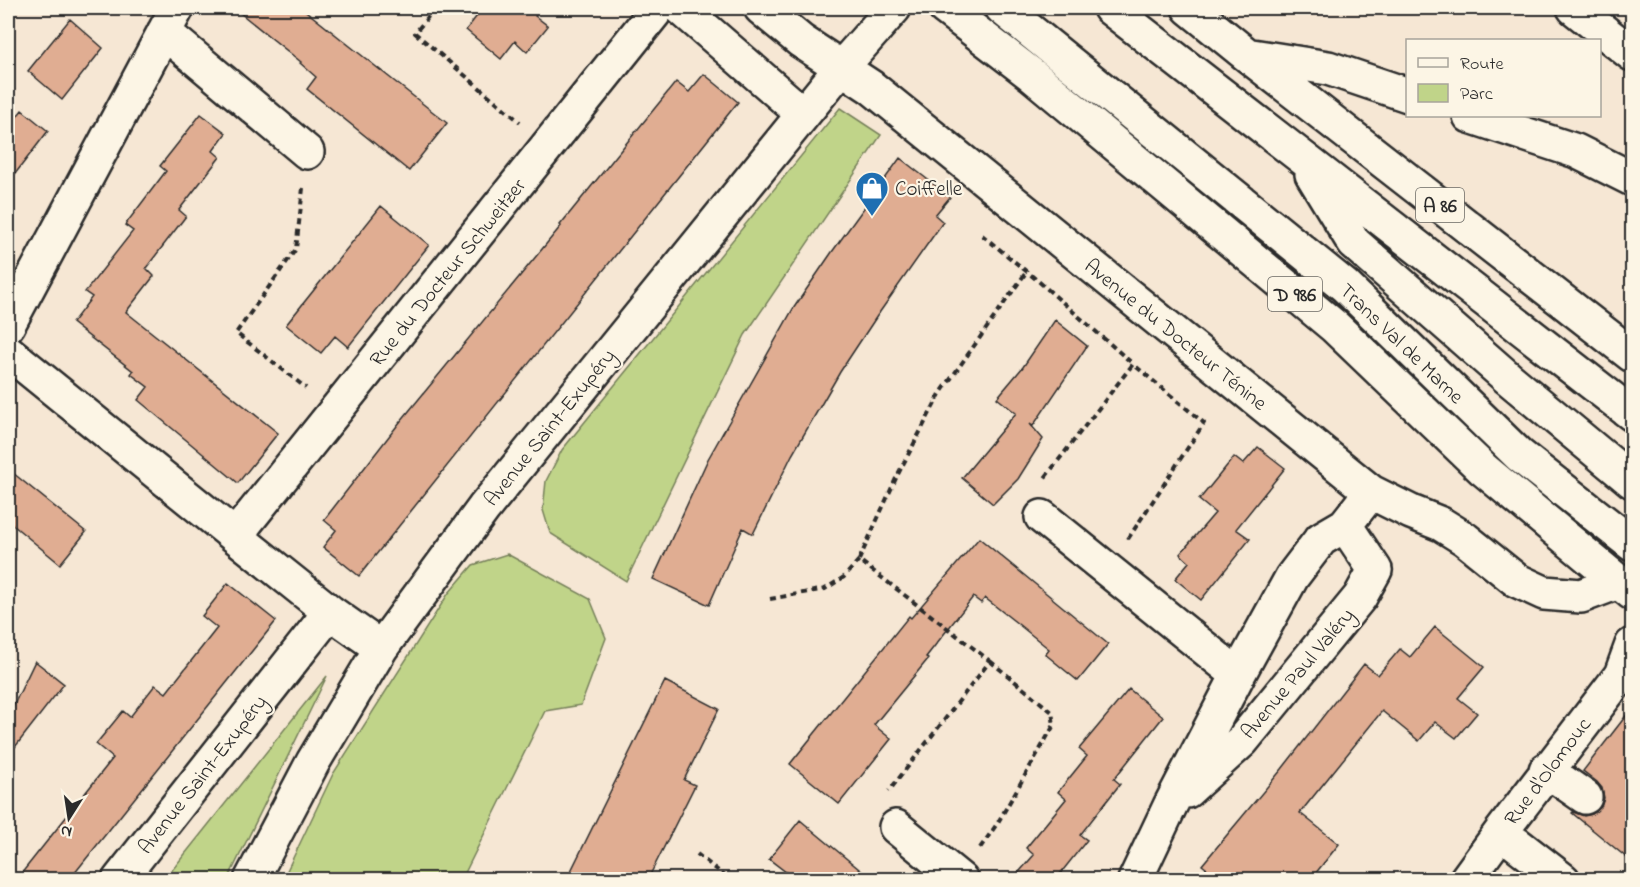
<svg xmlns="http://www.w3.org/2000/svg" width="1640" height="887" font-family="'Indie Flower',sans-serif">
  <rect width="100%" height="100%" fill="#f6e7d4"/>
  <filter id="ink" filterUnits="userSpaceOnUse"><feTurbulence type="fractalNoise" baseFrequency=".0167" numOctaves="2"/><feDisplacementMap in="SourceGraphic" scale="12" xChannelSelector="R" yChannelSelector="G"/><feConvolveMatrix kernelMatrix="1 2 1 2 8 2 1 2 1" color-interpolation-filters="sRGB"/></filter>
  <g filter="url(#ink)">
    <path fill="#c0d489" stroke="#76805a" stroke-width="1.5" d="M 840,108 L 881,135 L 745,335 L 626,581 L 550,533 L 543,510 L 546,481 L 562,450 Z
      M 507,554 L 590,599 L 606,638 L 581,705 L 545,711 L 462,879 L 283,879 L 333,774 L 448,594 L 473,565 Z
      M 327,676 L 228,879 L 165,879 Z"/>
    <path fill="#e0ad92" stroke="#2b2b2b" stroke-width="1.5" d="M 234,8 L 302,8 L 447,123 L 409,171 L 307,89 L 316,77 L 300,63 L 301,62 Z
      M 474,8 L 542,8 L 535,16 L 548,26 L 527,52 L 515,41 L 501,59 L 466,30 L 480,12 Z
      M 70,19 L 103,48 L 62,100 L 28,71 Z
      M 704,74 L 738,102 L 359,576 L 323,547 L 336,530 L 324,520 L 400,422 L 561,226 L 560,225 L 676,82 L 689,92 Z
      M 22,110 L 48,131 L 8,183 L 8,128 Z
      M 201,114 L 226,133 L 213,151 L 220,157 L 179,210 L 186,216 L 146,268 L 154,276 L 126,312 L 278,433 L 238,483 L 138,400 L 148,387 L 131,374 L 133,371 L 72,323 L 92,297 L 85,292 L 133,231 L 125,225 L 166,171 L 160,166 Z
      M 900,158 L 950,197 L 935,215 L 943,222 L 877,316 L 840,372 L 792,455 L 753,534 L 743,528 L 709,605 L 653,579 L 708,459 L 793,309 L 832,252 Z
      M 381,206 L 429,245 L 348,347 L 335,336 L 321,353 L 286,325 Z
      M 1055,320 L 1087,346 L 1033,426 L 1030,424 L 1043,439 L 1018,479 L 993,504 L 962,478 L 1016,413 L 997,398 L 1023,367 Z
      M 1258,447 L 1285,468 L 1236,529 L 1250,539 L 1201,600 L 1175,579 L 1189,562 L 1180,554 L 1215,513 L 1199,500 L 1234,457 L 1243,464 Z
      M 8,469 L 86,532 L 60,564 L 8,521 Z
      M 979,538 L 1108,644 L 1078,681 L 1045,654 L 1049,649 L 1018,624 L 985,598 L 981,603 L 973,597 L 926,657 L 928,659 L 874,725 L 891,739 L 839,804 L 790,764 L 909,616 L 911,618 Z
      M 228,583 L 276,621 L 70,879 L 17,879 L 113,758 L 96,744 L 123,711 L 130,717 L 155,685 L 166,693 L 217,628 L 202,616 Z
      M 1435,627 L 1484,667 L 1458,698 L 1477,713 L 1456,738 L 1435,722 L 1419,741 L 1382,711 L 1300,813 L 1339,844 L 1311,879 L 1220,879 L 1202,865 L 1282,769 L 1364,664 L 1378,675 L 1400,649 L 1410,657 Z
      M 35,661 L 64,684 L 8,756 L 8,717 Z
      M 665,681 L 719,709 L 684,780 L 695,785 L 648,879 L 567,879 Z
      M 1129,689 L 1163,717 L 1114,779 L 1120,784 L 1080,835 L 1087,840 L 1056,879 L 1013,879 L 1034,855 L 1026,848 L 1066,799 L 1058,792 L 1087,756 L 1079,749 Z
      M 1632,708 L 1632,862 L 1572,813 L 1573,812 L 1584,816 L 1592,814 L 1601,807 L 1604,798 L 1602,788 L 1597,782 L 1583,771 Z
      M 800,820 L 871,879 L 795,879 L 769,859 Z"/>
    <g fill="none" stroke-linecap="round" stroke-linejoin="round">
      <defs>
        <path id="minor" d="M 681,8 L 803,114
          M 761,8 L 801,41 L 871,87 L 1371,492 L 1411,512 L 1441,524 L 1465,539 L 1516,580 L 1544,593 L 1581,596 L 1618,582
          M 1002,8 L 1345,286 L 1519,455 L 1632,544
          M 1574,8 L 1632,54
          M 164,32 L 307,152
          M 8,325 L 177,8
          M 8,352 L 235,536 L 330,612 L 381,648
          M 1042,517 L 1238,675
          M 235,536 L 658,8
          M 1546,770 L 1585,797
          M 1187,791 L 1242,741 L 1360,597 L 1375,570 L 1345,525
          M 896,827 L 961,880
          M 119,880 L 330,612
          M 251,880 L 313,762 L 381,648 L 484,508 L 841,68 L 894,8
          M 1135,880 L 1170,806 L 1238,675 L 1292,577 L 1321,539 L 1345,525 L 1371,492
          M 1466,880 L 1501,832
          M 1563,880 L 1501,832 L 1621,675 L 1632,645"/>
        <path id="major" d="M 945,8 L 1032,75 L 1335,327 L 1483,469 L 1632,593"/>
        <path id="highway" d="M 1110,8 L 1632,414
          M 1189,8 L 1247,55 L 1632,355
          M 1252,56 L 1328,68 L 1408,95
          M 1470,116 L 1576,151 L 1632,179
          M 1312,174 L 1354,243 L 1508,378 L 1632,481"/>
      </defs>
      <use href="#minor" stroke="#2b2b2b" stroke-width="38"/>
      <use href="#major" stroke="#2b2b2b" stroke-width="38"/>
      <use href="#highway" stroke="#2b2b2b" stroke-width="38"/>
      <path stroke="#2b2b2b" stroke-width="4" stroke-dasharray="6 4.5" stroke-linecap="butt" d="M 435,8 L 415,33 L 520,122
        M 303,188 L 296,249 L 236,333 L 306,388
        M 982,235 L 1037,280 L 1133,364 L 1044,479
        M 1128,539 L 1204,423 L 1133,364
        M 859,560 L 897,476 L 940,394 L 1027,271
        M 770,599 L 825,589 L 844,577 L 859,560 L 990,661 L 889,791
        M 980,848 L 997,824 L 1054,725 L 1052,712 L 990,661
        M 697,854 L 730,880"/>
      <use href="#minor" stroke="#fcf5e5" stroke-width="33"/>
      <use href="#major" stroke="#fcf5e5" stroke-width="33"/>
      <use href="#highway" stroke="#fcf5e5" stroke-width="33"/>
    </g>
  </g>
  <defs>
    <symbol id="shop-pin" viewBox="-11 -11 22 30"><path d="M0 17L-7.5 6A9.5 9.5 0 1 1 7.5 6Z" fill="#1f6fb2" stroke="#fcf5e5"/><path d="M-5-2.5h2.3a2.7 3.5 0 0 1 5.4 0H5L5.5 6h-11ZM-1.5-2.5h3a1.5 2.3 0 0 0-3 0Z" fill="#fff"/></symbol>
  </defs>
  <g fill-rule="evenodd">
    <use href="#shop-pin" x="853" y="169" width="38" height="52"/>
  </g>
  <g text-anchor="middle" stroke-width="4.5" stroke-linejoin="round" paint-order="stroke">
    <g fill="#fcf5e5" stroke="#6a6863" stroke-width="1.5">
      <rect x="1416" y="188" width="48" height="34" rx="4.5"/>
      <rect x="1268" y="277" width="54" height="34" rx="4.5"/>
    </g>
    <g font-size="20" font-weight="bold" fill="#2b2b2b">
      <text x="1440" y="212">A 86</text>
      <text x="1295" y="301">D 986</text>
    </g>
    <g font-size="21" fill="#2b2b2b" stroke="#fcf5e5" text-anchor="start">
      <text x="895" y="195">Coiffelle</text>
    </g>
    <g font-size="21" fill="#2b2b2b" stroke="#fcf5e5">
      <text transform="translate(447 272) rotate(-51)" y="7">Rue du Docteur Schweitzer</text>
      <text transform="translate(1176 334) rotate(39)" y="7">Avenue du Docteur Ténine</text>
      <text transform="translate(1402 343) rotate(44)" y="7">Trans Val de Marne</text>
      <text transform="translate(549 427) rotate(-51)" y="7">Avenue Saint-Exupéry</text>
      <text transform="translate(1297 673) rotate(-50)" y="7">Avenue Paul Valéry</text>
      <text transform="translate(1547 771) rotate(-53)" y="7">Rue d'Olomouc</text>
      <text transform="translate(202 774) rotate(-52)" y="7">Avenue Saint-Exupéry</text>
    </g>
  </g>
  <rect width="1640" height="887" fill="none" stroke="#fcf5e5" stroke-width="30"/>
  <rect x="15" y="15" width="1610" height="857" fill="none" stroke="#2b2b2b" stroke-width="2" filter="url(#ink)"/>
  <rect x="1406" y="39" width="195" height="78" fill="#fcf5e5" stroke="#a8a49b" stroke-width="1.5"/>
  <rect x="1418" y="58" width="30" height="9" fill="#fcf5e5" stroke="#a8a49b" stroke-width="1.5"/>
  <text x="1460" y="69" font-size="18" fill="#2b2b2b">Route</text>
  <rect x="1418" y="84" width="30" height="18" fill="#c0d489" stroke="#a8a49b" stroke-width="1.5"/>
  <text x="1460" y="99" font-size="18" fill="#2b2b2b">Parc</text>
  <g transform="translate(69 818) rotate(192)" stroke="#fcf5e5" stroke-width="4.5" paint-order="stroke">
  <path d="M0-4.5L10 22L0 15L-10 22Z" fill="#2b2b2b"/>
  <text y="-9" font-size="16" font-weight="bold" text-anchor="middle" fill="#2b2b2b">N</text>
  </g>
</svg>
